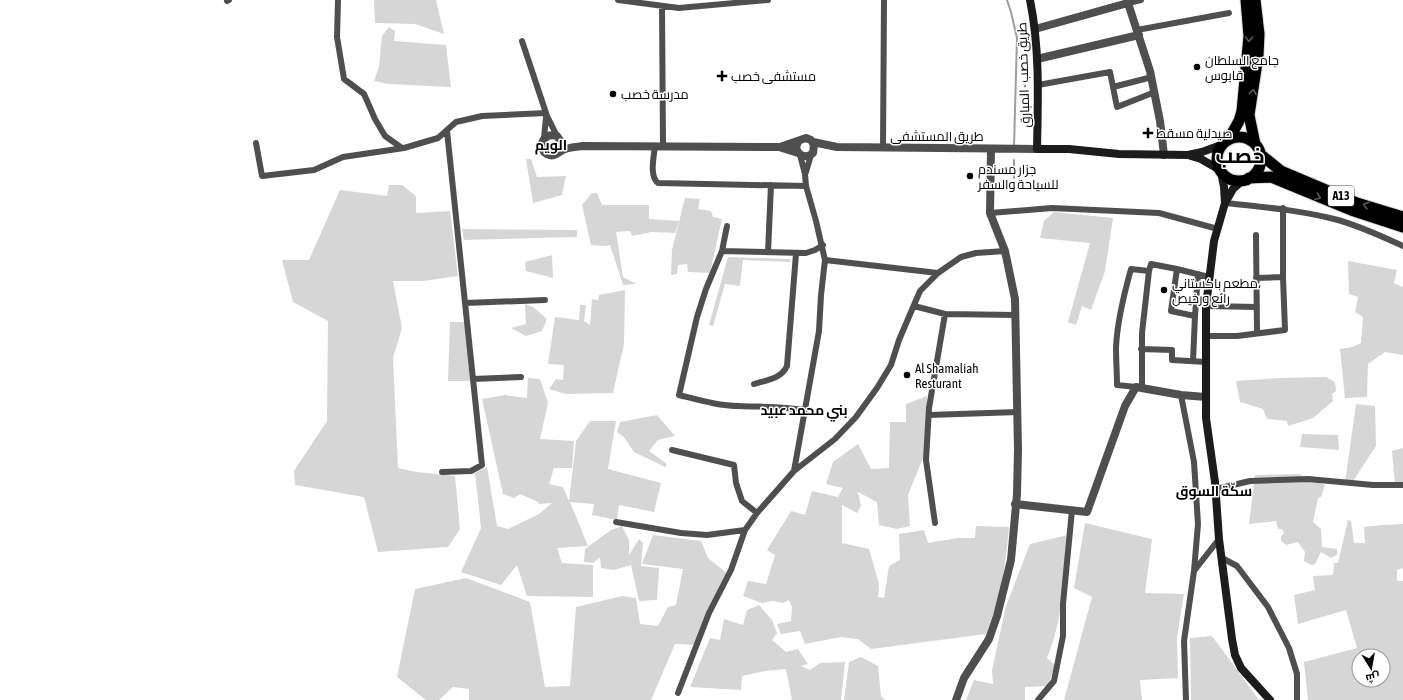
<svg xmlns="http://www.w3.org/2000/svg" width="1403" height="700" font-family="'Asap Condensed',Cairo,sans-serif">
  <rect width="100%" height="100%" fill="#fff"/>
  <path fill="#d6d6d6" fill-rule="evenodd" d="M 374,0 L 436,0 L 444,34 L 415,24 L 375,23 Z
    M 389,27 L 395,31 L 394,41 L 446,45 L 451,87 L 388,84 L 374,81 L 379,66 L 382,36 Z
    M 526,159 L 531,159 L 537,177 L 566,176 L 562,195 L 533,203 Z
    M 389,185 L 402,185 L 416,196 L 416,213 L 450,211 L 458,276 L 423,281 L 393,281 L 402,328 L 393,358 L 398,468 L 417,472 L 455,476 L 460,529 L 448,547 L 378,552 L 364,497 L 295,485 L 294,471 L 327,421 L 328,321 L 293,302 L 282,260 L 309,260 L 340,190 L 387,196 Z
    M 592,193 L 597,193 L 602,205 L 649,205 L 649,219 L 679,221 L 675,233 L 652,232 L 632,236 L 630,231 L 616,232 L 623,277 L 636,284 L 623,285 L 610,245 L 606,246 L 591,245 L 582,205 Z
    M 685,198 L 700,199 L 698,209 L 711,211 L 713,217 L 722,219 L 710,273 L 688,272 L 687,264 L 678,265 L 677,274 L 671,275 L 672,250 Z
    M 1054,212 L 1113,218 L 1105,271 L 1091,310 L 1082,306 L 1076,325 L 1068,322 L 1090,243 L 1040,238 L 1044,221 Z
    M 462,229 L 577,230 L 577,237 L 464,240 Z
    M 552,255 L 553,278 L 526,271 L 525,262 Z
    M 728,257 L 790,259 L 790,262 L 743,260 L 740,286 L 725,284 L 713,326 L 709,325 Z
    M 1348,261 L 1397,270 L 1394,283 L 1403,287 L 1403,355 L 1385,352 L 1368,364 L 1367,397 L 1345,398 L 1340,349 L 1352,347 L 1361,343 L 1363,317 L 1355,312 L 1358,297 L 1349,294 Z
    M 625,290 L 624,344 L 613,393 L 566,394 L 549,389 L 556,379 L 563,380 L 564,365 L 548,364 L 555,317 L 579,320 L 580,305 L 586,305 L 584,321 L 590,325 L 592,299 L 598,300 L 599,295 Z
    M 525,304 L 533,307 L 547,319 L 542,331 L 526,336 L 511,328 L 526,324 Z
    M 450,322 L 465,322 L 471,381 L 448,381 Z
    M 1326,377 L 1335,382 L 1336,391 L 1332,394 L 1333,401 L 1313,418 L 1288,426 L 1287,421 L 1267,419 L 1263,409 L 1240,402 L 1236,381 L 1279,378 Z
    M 528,378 L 540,379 L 548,403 L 540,439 L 574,441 L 572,468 L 554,468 L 549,484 L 563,487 L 569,501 L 576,441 L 590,421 L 616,421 L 608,469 L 661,483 L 654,512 L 619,505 L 617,520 L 592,515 L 594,504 L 570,502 L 588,546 L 557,548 L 562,563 L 593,565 L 593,597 L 527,596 L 517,565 L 501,585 L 461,572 L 481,528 L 475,473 L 487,467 L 497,526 L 508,529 L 539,514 L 552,503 L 539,504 L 538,502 L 520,494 L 514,498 L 503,494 L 482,399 L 505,395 L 527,398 Z
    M 927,396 L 926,450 L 908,495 L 910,526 L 897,529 L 879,525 L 877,502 L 858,492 L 861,506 L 857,513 L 842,505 L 842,543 L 869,549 L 879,584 L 878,597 L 884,598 L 889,566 L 900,560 L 899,534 L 924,530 L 928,543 L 958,538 L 975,538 L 976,526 L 1009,527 C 1006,564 1000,599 986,634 L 871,649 L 858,639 L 841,637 L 805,644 L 800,631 L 781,634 L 777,624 L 791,621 L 792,607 L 789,600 L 783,603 L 773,601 L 762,603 L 743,596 L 748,581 L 766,584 L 775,555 L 767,550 L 791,511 L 805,515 L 812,491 L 838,497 L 843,488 L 826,484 L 833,462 L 858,444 L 871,469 L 889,468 L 890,422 L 906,422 L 906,404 Z
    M 1356,404 L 1375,406 L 1376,446 L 1353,481 L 1345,483 Z
    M 657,415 L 675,436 L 658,440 L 649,451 L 667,464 L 665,467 L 634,452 L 623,436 L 617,432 L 620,422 Z
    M 1302,434 L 1338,435 L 1339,450 L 1300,447 Z
    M 1403,448 L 1403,483 L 1395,484 L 1392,451 Z
    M 1300,474 L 1303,477 L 1325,485 L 1321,497 L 1318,498 L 1313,522 L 1321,529 L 1322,547 L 1337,549 L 1337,555 L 1331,558 L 1321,552 L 1315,564 L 1311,565 L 1304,561 L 1305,552 L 1298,542 L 1286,545 L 1281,541 L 1281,536 L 1284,533 L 1282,529 L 1278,529 L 1276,521 L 1249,524 L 1255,475 Z
    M 1348,520 L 1351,521 L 1354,543 L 1365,543 L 1364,527 L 1382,525 L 1403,524 L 1403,568 L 1397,570 L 1397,581 L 1403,581 L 1403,700 L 1308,700 L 1304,662 L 1357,648 L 1346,610 L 1298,624 L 1294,595 L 1315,590 L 1313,576 L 1333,575 L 1334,563 L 1338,563 ZM 1359,656 L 1383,656 L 1383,680 L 1359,680 Z
    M 1085,523 L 1152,539 L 1145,593 L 1184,594 L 1177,637 L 1178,678 L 1140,680 L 1142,700 L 1064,700 L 1092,597 L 1074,588 Z
    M 622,526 L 629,540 L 629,555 L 639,539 L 643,543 L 641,566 L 659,568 L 657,600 L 639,601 L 631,565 L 614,570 L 601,568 L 600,557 L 593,563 L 584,562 L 585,549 L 611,530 Z
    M 653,535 L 701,541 L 708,558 L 728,574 L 697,645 L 675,644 L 651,700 L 469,700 L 469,689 L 453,687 L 439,700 L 426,700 L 397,677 L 415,589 L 466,578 L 530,602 L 545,687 L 570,686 L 576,607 L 622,596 L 636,598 L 640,624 L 658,626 L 668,607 L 676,605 L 683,569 L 642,564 Z
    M 1068,535 C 1065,577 1063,619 1047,658 L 1055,665 L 1048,686 L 1025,687 L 1025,700 L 966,700 L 974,680 L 993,684 L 992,670 L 1006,606 L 1030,544 Z
    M 759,605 L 772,620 L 777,633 L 772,640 L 786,652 L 798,649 L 808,664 L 801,666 L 810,670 L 820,663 L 845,662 L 841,700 L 792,700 L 786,669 L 765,671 L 742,676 L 741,690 L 690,687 L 710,638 L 720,640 L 724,619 L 743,625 L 747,610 Z
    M 1212,636 L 1259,700 L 1191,700 L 1190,638 Z
    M 861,657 L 878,666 L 881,696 L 885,700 L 844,700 L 849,662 Z"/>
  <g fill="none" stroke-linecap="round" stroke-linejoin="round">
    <path stroke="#9d9d9d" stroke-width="2" d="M 1007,0 L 1011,12 L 1017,38 L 1014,147
      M 1014,178 L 1014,160"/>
    <defs>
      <path id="trunk" d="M 1255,0 L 1259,34 L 1258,56 L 1249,115 L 1255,144
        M1217 159a22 22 0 1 1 44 0a22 22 0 1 1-44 0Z
        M 1229,139 L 1239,121 L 1242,111 L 1249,36 L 1246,0
        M 1260,154 L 1281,171 L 1357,203 L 1403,217
        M 1249,178 L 1271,177 L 1351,210 L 1403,227"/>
    </defs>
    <use href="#trunk" stroke="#dbdbdb" stroke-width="13"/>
    <path stroke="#4f4f4f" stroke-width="6" d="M 338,0 L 337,37 L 344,79 L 364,94 L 375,119 L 385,136 L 402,148
      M 618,0 L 679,8 L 768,0
      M 227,1 L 229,0
      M 1128,3 L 1141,0
      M 662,6 L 663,146
      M 1137,30 L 1229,13
      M 522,41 L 547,116 L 557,136
      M 1038,85 L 1110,72 L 1117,107 L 1155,92
      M 1113,87 L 1152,77
      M 544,138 L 546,117
      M 256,143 L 262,176 L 314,170 L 343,157 L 404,148 L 438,138 L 456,122 L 482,116 L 546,113
      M 655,146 C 654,156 649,176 658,183 L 806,186
      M 883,148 L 884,0
      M 806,172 L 811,155
      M 1225,203 C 1263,207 1298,210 1334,219 C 1358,225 1381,236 1403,246
      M 990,213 L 1052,208 L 1159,213 L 1218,229
      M 727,226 L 722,251 L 706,289 L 697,317 L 679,395 C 699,400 719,406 739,406 C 761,407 782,406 804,410
      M 1256,235 L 1257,333
      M 722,251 L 806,253 L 815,250 L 823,245
      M 768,252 L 771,185
      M 825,260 L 938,273
      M 1177,269 L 1171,311 L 1195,316
      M 1256,278 L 1283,277
      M 465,303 L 545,300
      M 914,306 L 945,314 L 1016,315
      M 1206,306 L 1257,307
      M 1205,336 L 1237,336 L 1285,330 L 1283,277 L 1283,208
      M 1141,349 L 1172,350 L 1172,360 L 1206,362
      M 1193,361 L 1195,316 L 1198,274
      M 473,379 L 521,377
      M 754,384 C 767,380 781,379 787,366 L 796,254
      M 1136,387 L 1117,385 C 1117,373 1116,360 1116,348 C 1117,321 1124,294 1131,269 L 1149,271 L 1151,264 L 1177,269 L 1209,277
      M 1142,387 L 1142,333 L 1149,271
      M 1181,395 L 1194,462 L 1198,524 L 1194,571
      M 929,415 L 1018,412
      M 672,450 L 734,465 L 736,483 L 742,501 L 757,513
      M 794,471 L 819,331 L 821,295 L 825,260 L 816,221 L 806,186 L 805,174 L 800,155
      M 442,472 L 471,471 L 482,465 L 447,131
      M 1216,489 L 1250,481 L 1308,479 L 1373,485 L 1403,485
      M 616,522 L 681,533 L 707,535 L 745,530 L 757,513 L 794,471 L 835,439 L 856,417 L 877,388 L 891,365 L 899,340 L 920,291 L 938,273 L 961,257 L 976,253 L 1005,251
      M 935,523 L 926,460 L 929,408 L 945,314
      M 1222,558 L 1237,566 L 1268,607 L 1289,648 L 1297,674 L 1297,700
      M 678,693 L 709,613 L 731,570 L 745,530
      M 1038,700 L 1054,681 L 1063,636 L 1063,604 L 1072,510
      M 1186,700 L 1184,641 L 1194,571 L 1219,539"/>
    <path stroke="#4f4f4f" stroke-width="8" d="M 1127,0 L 1150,71 L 1160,121 L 1164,155
      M 1035,29 L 1128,3
      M 1037,59 L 1139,35
      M 813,142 L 837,147 L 1037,149
      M 780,147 L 806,138 L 811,140 L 814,145 L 813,153 C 806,159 798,156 796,147 L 798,142
      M 561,151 L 562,143 L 557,136 C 546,133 538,142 544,152 C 551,158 555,155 561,151 C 567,147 577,147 583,146 L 779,147 L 798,153
      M 1015,504 L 1087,512 L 1125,406 L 1136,387 L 1181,395 L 1206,397
      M 956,700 L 964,678 L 989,639 L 997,616 L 1011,560 L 1017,494 L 1018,450 L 1015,299 L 1005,251 L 990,213 L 991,149"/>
    <path stroke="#1c1c1c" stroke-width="8" d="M 1030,0 C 1040,49 1038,99 1037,149 L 1069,149 L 1119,154 L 1188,155 L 1202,152 L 1221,145
      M 1191,156 L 1201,159 L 1220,170
      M 1221,172 L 1224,187 L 1225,203
      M 1243,180 L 1233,189 L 1225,203 L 1214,241 L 1206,306 L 1206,418 L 1215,482 L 1219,539 L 1232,639 L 1235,655 L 1241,668 L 1270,700"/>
    <use href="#trunk" stroke="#000" stroke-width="11"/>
  </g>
  <defs><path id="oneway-chevron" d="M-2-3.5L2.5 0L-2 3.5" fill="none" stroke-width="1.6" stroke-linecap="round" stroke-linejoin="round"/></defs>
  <g stroke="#595959">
    <use href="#oneway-chevron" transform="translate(1249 39) rotate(92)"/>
    <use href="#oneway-chevron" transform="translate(1253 92) rotate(-81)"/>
    <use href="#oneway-chevron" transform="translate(1318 197) rotate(23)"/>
    <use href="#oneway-chevron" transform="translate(1366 205) rotate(-164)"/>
  </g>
  <g fill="#000" stroke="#fff" stroke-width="1.5">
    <circle cx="1197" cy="67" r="4"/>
    <path d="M720 70h4v4h4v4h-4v4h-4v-4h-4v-4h4z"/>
    <circle cx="613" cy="94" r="4"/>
    <path d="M1146 127h4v4h4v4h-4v4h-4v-4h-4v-4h4z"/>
    <circle cx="970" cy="176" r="4"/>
    <circle cx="1164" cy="290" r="4"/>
    <circle cx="907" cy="375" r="4"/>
  </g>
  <g text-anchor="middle" stroke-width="3" stroke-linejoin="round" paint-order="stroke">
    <rect fill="#fff" stroke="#4c4c4c" stroke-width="1" x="1328" y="186" width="26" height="20" rx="3"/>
    <g font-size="12" font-weight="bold" fill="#000">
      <text x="1341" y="200">A13</text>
    </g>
    <g font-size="13" fill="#000" stroke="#fff" text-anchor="start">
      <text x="1205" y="65">جامع السلطان<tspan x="1205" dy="15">قابوس</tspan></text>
      <text x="731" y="81">مستشفى خصب</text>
      <text x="621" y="99">مدرسة خصب</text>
      <text x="1156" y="138">صيدلية مسقط</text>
      <text x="978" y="174">جزار مسندم<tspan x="978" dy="15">للسياحة والسفر</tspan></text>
      <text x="1172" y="288">مطعم باكستاني،<tspan x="1172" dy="15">رائع ورخيص</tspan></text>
      <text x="915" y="373">Al Shamaliah<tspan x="915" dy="15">Resturant</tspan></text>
    </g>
    <g font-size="13" fill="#000" stroke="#fff">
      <text transform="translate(1023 75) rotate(-92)" y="5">طريق خصب - المبارق</text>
      <text x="937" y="141">طريق المستشفى</text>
    </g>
    <g font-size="14" font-weight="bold" fill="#000" stroke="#fff">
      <text x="551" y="150">الويم</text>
      <text x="804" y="415">بني محمد عبيد</text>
      <text x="1214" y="496">سكّة السوق</text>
    </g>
    <g font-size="21" font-weight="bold" fill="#000" stroke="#fff">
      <text x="1240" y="163">خصب</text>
    </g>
  </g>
  <g transform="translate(1371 668) rotate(169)"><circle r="19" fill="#ffffff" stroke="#999999"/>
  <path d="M0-3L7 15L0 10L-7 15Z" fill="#000000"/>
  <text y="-6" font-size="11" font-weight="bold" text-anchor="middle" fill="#000000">ش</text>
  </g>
</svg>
